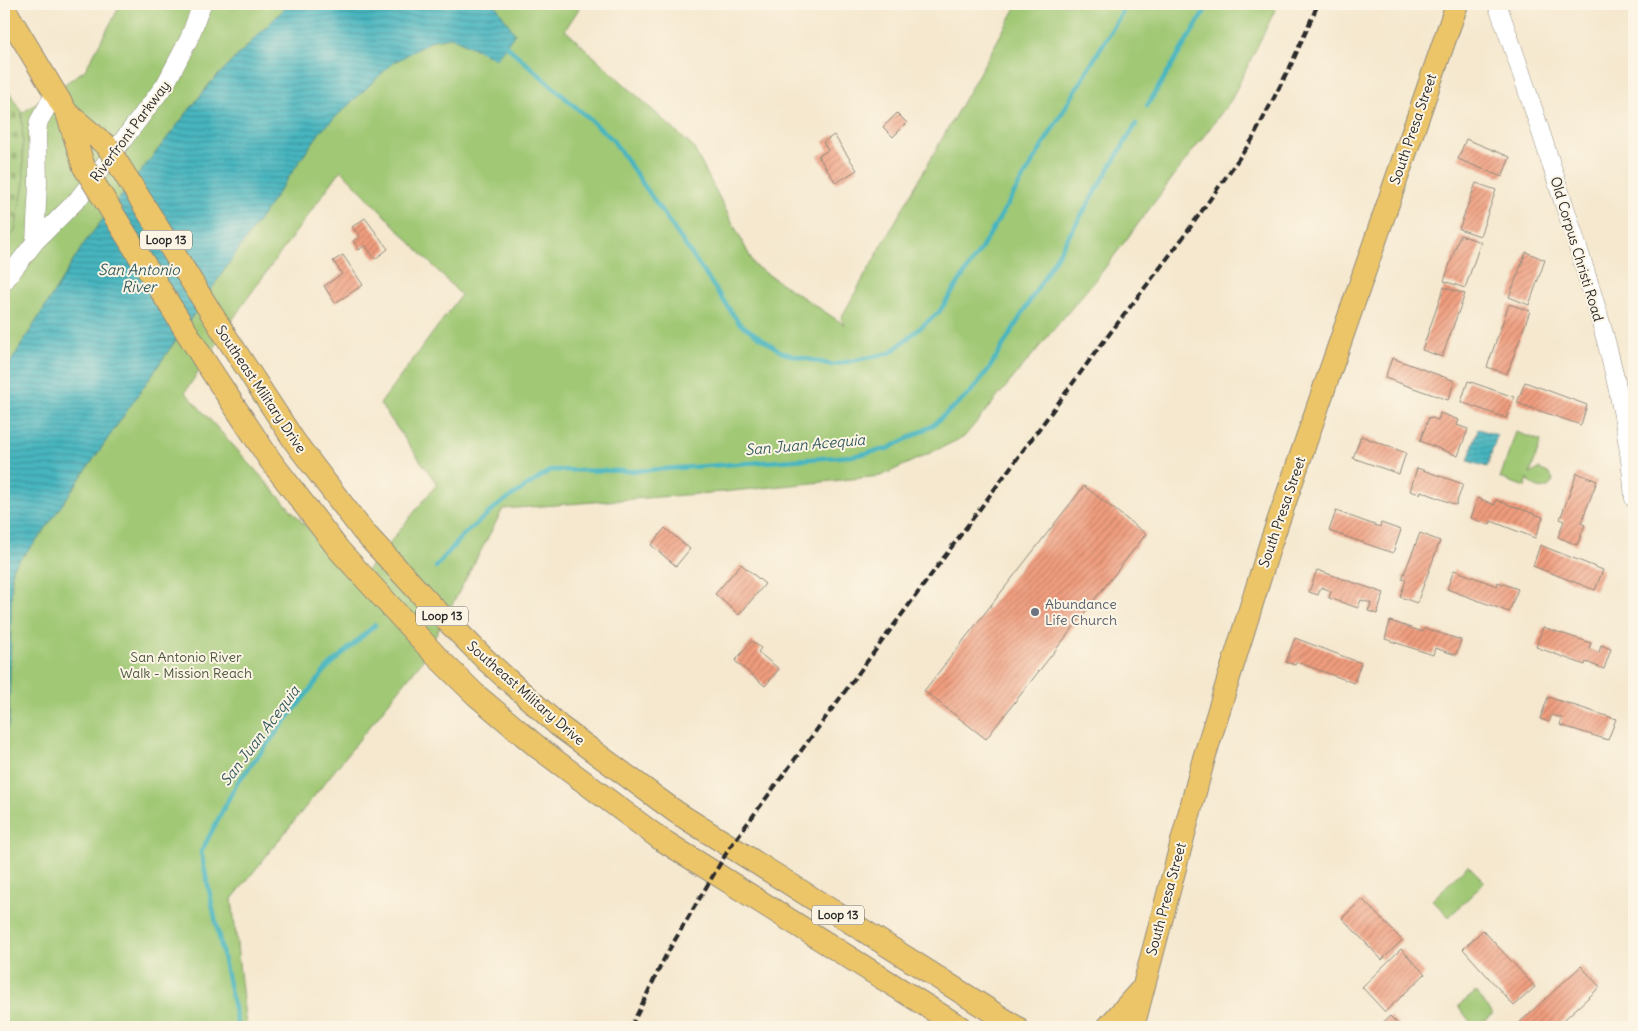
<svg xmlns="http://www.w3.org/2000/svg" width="1638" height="1031" font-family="Delius,sans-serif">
  <defs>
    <pattern id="cemetery-stones" width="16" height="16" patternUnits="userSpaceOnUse" patternTransform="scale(1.25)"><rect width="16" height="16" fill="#a0c874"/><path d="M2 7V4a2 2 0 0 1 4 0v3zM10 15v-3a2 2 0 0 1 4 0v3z" fill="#83a35f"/></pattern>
    <pattern id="water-rules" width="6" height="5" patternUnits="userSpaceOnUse" patternTransform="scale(1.25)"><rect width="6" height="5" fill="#46b5bf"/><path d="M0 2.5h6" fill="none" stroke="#3b939b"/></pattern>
    <pattern id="building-hatch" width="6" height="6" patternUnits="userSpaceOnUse" patternTransform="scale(1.25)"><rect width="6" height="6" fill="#f09d7e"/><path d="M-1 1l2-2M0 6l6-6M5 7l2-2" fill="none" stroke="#c38067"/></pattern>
  </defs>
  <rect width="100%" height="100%" fill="#fcf5e5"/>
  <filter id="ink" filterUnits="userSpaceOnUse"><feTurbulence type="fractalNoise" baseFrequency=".02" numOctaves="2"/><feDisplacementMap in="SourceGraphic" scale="10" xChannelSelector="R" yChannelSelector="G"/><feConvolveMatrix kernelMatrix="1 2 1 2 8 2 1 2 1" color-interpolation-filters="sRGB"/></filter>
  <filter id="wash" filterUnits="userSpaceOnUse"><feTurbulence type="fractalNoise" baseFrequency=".0096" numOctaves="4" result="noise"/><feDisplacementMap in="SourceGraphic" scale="20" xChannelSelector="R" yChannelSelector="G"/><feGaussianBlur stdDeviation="1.12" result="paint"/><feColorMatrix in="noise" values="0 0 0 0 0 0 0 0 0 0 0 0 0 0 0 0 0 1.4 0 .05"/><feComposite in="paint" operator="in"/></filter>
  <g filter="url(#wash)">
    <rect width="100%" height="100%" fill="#f5e8cf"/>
    <path fill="url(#cemetery-stones)" stroke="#667a50" d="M 4,83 L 22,113 L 24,184 L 15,231 L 4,244 Z"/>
    <path fill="#a0c874" stroke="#667a50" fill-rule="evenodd" d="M 121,4 L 582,4 L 565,30 L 693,147 L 755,266 L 845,325 L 841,318 L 1018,4 L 1278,4 L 1231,100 L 1105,268 L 964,437 L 881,476 L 723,492 L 503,509 L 422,661 L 232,899 L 246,1027 L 4,1027 L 4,244 L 15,231 L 24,184 L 22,113 L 85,70 ZM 341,170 L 461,295 L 380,404 L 437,484 L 357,583 L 185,392 L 241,307 Z
      M 1516,432 L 1541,441 L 1530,474 L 1539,469 L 1548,473 L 1553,480 C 1549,493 1532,490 1528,478 L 1525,487 L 1500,478 Z
      M 1468,865 L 1485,882 L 1449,917 L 1432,900 Z
      M 1476,992 L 1493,1014 L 1474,1027 L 1458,1006 Z"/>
    <path fill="url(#water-rules)" stroke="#387075" d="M 286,4 L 495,4 L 515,34 L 496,59 L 451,37 L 433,40 L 393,63 L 320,132 L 39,538 L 12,568 L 9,723 L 4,738 L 4,373 L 85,242 L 212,81 L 283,10 Z
      M 1478,429 L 1497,435 L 1487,467 L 1468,461 Z"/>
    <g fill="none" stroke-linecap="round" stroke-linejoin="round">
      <path stroke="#46b5bf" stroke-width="4.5" d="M 502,42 L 612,139 L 739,323 L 783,353 L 832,365 L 890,353 L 939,312 L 981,249 L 1127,4
        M 1147,106 L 1209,4
        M 436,567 L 462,536 L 497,506 L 551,470 L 634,471 L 852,456 L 887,449 L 932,426 L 970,393 L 989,369 L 1136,124
        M 238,1027 L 201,852 L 237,783 L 327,668 L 375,625"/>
    </g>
    <g id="blocks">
      <path fill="url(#building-hatch)" d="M 897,113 L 907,123 L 893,137 L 883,127 Z
        M 834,135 L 857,170 L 836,183 L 818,156 L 828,150 L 823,142 Z
        M 1466,139 L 1510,157 L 1502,177 L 1458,159 Z
        M 1476,183 L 1496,190 L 1480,236 L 1459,229 Z
        M 365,218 L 388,249 L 375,259 L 365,245 L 359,250 L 353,241 L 360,236 L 352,227 Z
        M 1460,235 L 1481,242 L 1465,288 L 1444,281 Z
        M 1526,252 L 1545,260 L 1529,305 L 1509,297 Z
        M 343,255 L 363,285 L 335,303 L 324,286 L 342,274 L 333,261 Z
        M 1444,287 L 1465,294 L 1442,357 L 1422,350 Z
        M 1509,304 L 1530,311 L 1507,374 L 1487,367 Z
        M 1392,358 L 1455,381 L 1448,400 L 1385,378 Z
        M 1468,381 L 1514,397 L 1506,418 L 1461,402 Z
        M 1525,382 L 1587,405 L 1581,425 L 1517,403 Z
        M 1440,413 L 1459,420 L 1457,425 L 1468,429 L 1458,456 L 1420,441 L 1429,417 L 1438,420 Z
        M 1361,436 L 1406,453 L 1399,474 L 1353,458 Z
        M 1417,468 L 1463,484 L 1456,505 L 1421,491 L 1420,494 L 1410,491 Z
        M 1577,473 L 1597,481 L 1581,523 L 1585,525 L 1577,545 L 1558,537 L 1564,521 L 1560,519 Z
        M 1084,486 L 1146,534 L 986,739 L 924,691 Z
        M 1478,498 L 1495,505 L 1496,500 L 1543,517 L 1535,538 L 1491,521 L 1490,525 L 1471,518 Z
        M 1336,511 L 1380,527 L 1381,523 L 1401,530 L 1393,553 L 1329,531 Z
        M 665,528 L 690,549 L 676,566 L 651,545 Z
        M 1420,533 L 1440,541 L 1417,603 L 1400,597 L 1406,580 L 1402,579 Z
        M 1540,545 L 1603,570 L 1595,590 L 1533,566 Z
        M 741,564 L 765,584 L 739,615 L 715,594 Z
        M 1317,570 L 1384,593 L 1377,614 L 1368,611 L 1371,603 L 1361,600 L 1358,608 L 1329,598 L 1331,591 L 1321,587 L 1318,595 L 1309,592 Z
        M 1454,570 L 1497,586 L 1498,582 L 1518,589 L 1509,612 L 1447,589 Z
        M 1390,621 L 1423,632 L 1424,628 L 1461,640 L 1456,655 L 1435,648 L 1433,655 L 1385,639 Z
        M 1543,627 L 1591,643 L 1589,649 L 1599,653 L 1601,645 L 1611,649 L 1604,669 L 1586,662 L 1585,665 L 1536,647 Z
        M 1295,638 L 1361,663 L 1354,683 L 1297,662 L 1295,665 L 1286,662 Z
        M 752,641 L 761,648 L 758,652 L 779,669 L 765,686 L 735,661 Z
        M 1548,697 L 1616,719 L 1608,740 L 1560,725 L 1562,718 L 1552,715 L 1549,722 L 1540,719 Z
        M 1362,899 L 1402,940 L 1382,960 L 1342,918 Z
        M 1483,930 L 1535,987 L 1514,1006 L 1463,949 Z
        M 1401,949 L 1425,974 L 1385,1012 L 1362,987 Z
        M 1581,966 L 1600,987 L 1556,1027 L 1521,1027 L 1518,1024 Z
        M 1390,1016 L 1401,1027 L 1378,1027 Z"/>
    </g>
  </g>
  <g filter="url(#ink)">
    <use href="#blocks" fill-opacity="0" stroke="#908a7d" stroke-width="1"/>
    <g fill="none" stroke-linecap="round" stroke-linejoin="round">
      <defs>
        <path id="minor" d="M 1497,4 C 1521,68 1541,133 1562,198 C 1595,299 1626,392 1634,499
          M 35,242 L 38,184 L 37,131 L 39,121 L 55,93
          M 4,282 L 35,242 L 78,199 L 165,85 L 189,39 L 202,4"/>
        <path id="major" d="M 4,8 L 67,113 L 84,167
          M 67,113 L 107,146
          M 225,335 L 295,442 L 362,530 L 432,606 L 486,660 L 559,726 L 676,812 L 1016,1027
          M 204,360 L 270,460 L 339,550 L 438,658 L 476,695 L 540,749 L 659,838 L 960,1027
          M 1108,1027 L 1139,992
          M 1133,1027 L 1204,758 L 1270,545 L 1457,4"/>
      </defs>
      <use href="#minor" stroke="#908a7d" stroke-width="19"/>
      <use href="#major" stroke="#908a7d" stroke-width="24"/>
      <use href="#minor" stroke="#fff" stroke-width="18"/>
      <use href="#major" stroke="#edc569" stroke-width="22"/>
      <path stroke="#2b2b2b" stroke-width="4" stroke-dasharray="8 4" stroke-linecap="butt" d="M 631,1027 L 666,955 L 730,847 L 1098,349 L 1182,239 L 1252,140 L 1291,65 L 1318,4"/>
      <defs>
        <path id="major-bridge" d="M 107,146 L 225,335
          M 84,167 L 204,360"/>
      </defs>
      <use href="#major-bridge" stroke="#908a7d" stroke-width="24" stroke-linecap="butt"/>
      <use href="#major-bridge" stroke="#edc569" stroke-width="22"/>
    </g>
  </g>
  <circle fill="#6b7280" stroke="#fcf5e5" stroke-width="2" cx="1035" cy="612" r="5"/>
  <g text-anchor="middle" stroke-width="4" stroke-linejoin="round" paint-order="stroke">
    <g fill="#fcf5e5" stroke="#6a6863" stroke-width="1">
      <rect x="140" y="230.5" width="52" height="19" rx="4"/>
      <rect x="416" y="606.5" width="52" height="19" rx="4"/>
      <rect x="812" y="905.5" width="52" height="19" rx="4"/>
    </g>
    <g font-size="12" font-weight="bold" fill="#2b2b2b">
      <text x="166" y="244">Loop 13</text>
      <text x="442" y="620">Loop 13</text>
      <text x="838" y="919">Loop 13</text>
    </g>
    <g font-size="14" fill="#2b2b2b" stroke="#fcf5e5">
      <text transform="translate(1413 129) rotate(-71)" y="5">South Presa Street</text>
      <text transform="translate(130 131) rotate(-53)" y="5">Riverfront Parkway</text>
      <text transform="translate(1577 249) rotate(73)" y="5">Old Corpus Christi Road</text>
      <text transform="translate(261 389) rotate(56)" y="5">Southeast Military Drive</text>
      <text transform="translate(1282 512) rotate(-71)" y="5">South Presa Street</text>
      <text transform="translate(526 693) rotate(41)" y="5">Southeast Military Drive</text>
      <text transform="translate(1166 899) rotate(-75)" y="5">South Presa Street</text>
    </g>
    <g font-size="14" fill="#5b616d" stroke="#fcf5e5" text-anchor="start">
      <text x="1045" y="609">Abundance<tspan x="1045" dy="16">Life Church</tspan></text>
    </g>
    <g font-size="14" fill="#4e5a41" stroke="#fcf5e5">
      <text x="186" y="662">San Antonio River<tspan x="186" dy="16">Walk - Mission Reach</tspan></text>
    </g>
    <g font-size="15" font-style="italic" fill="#345b5f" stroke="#fcf5e5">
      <text x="139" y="275">San Antonio<tspan x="139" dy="17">River</tspan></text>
      <text transform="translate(805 445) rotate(-5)" y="5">San Juan Acequia</text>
      <text transform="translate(260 736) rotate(-53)" y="5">San Juan Acequia</text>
    </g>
  </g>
  <rect width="1638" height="1031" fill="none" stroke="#fcf5e5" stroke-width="20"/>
</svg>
